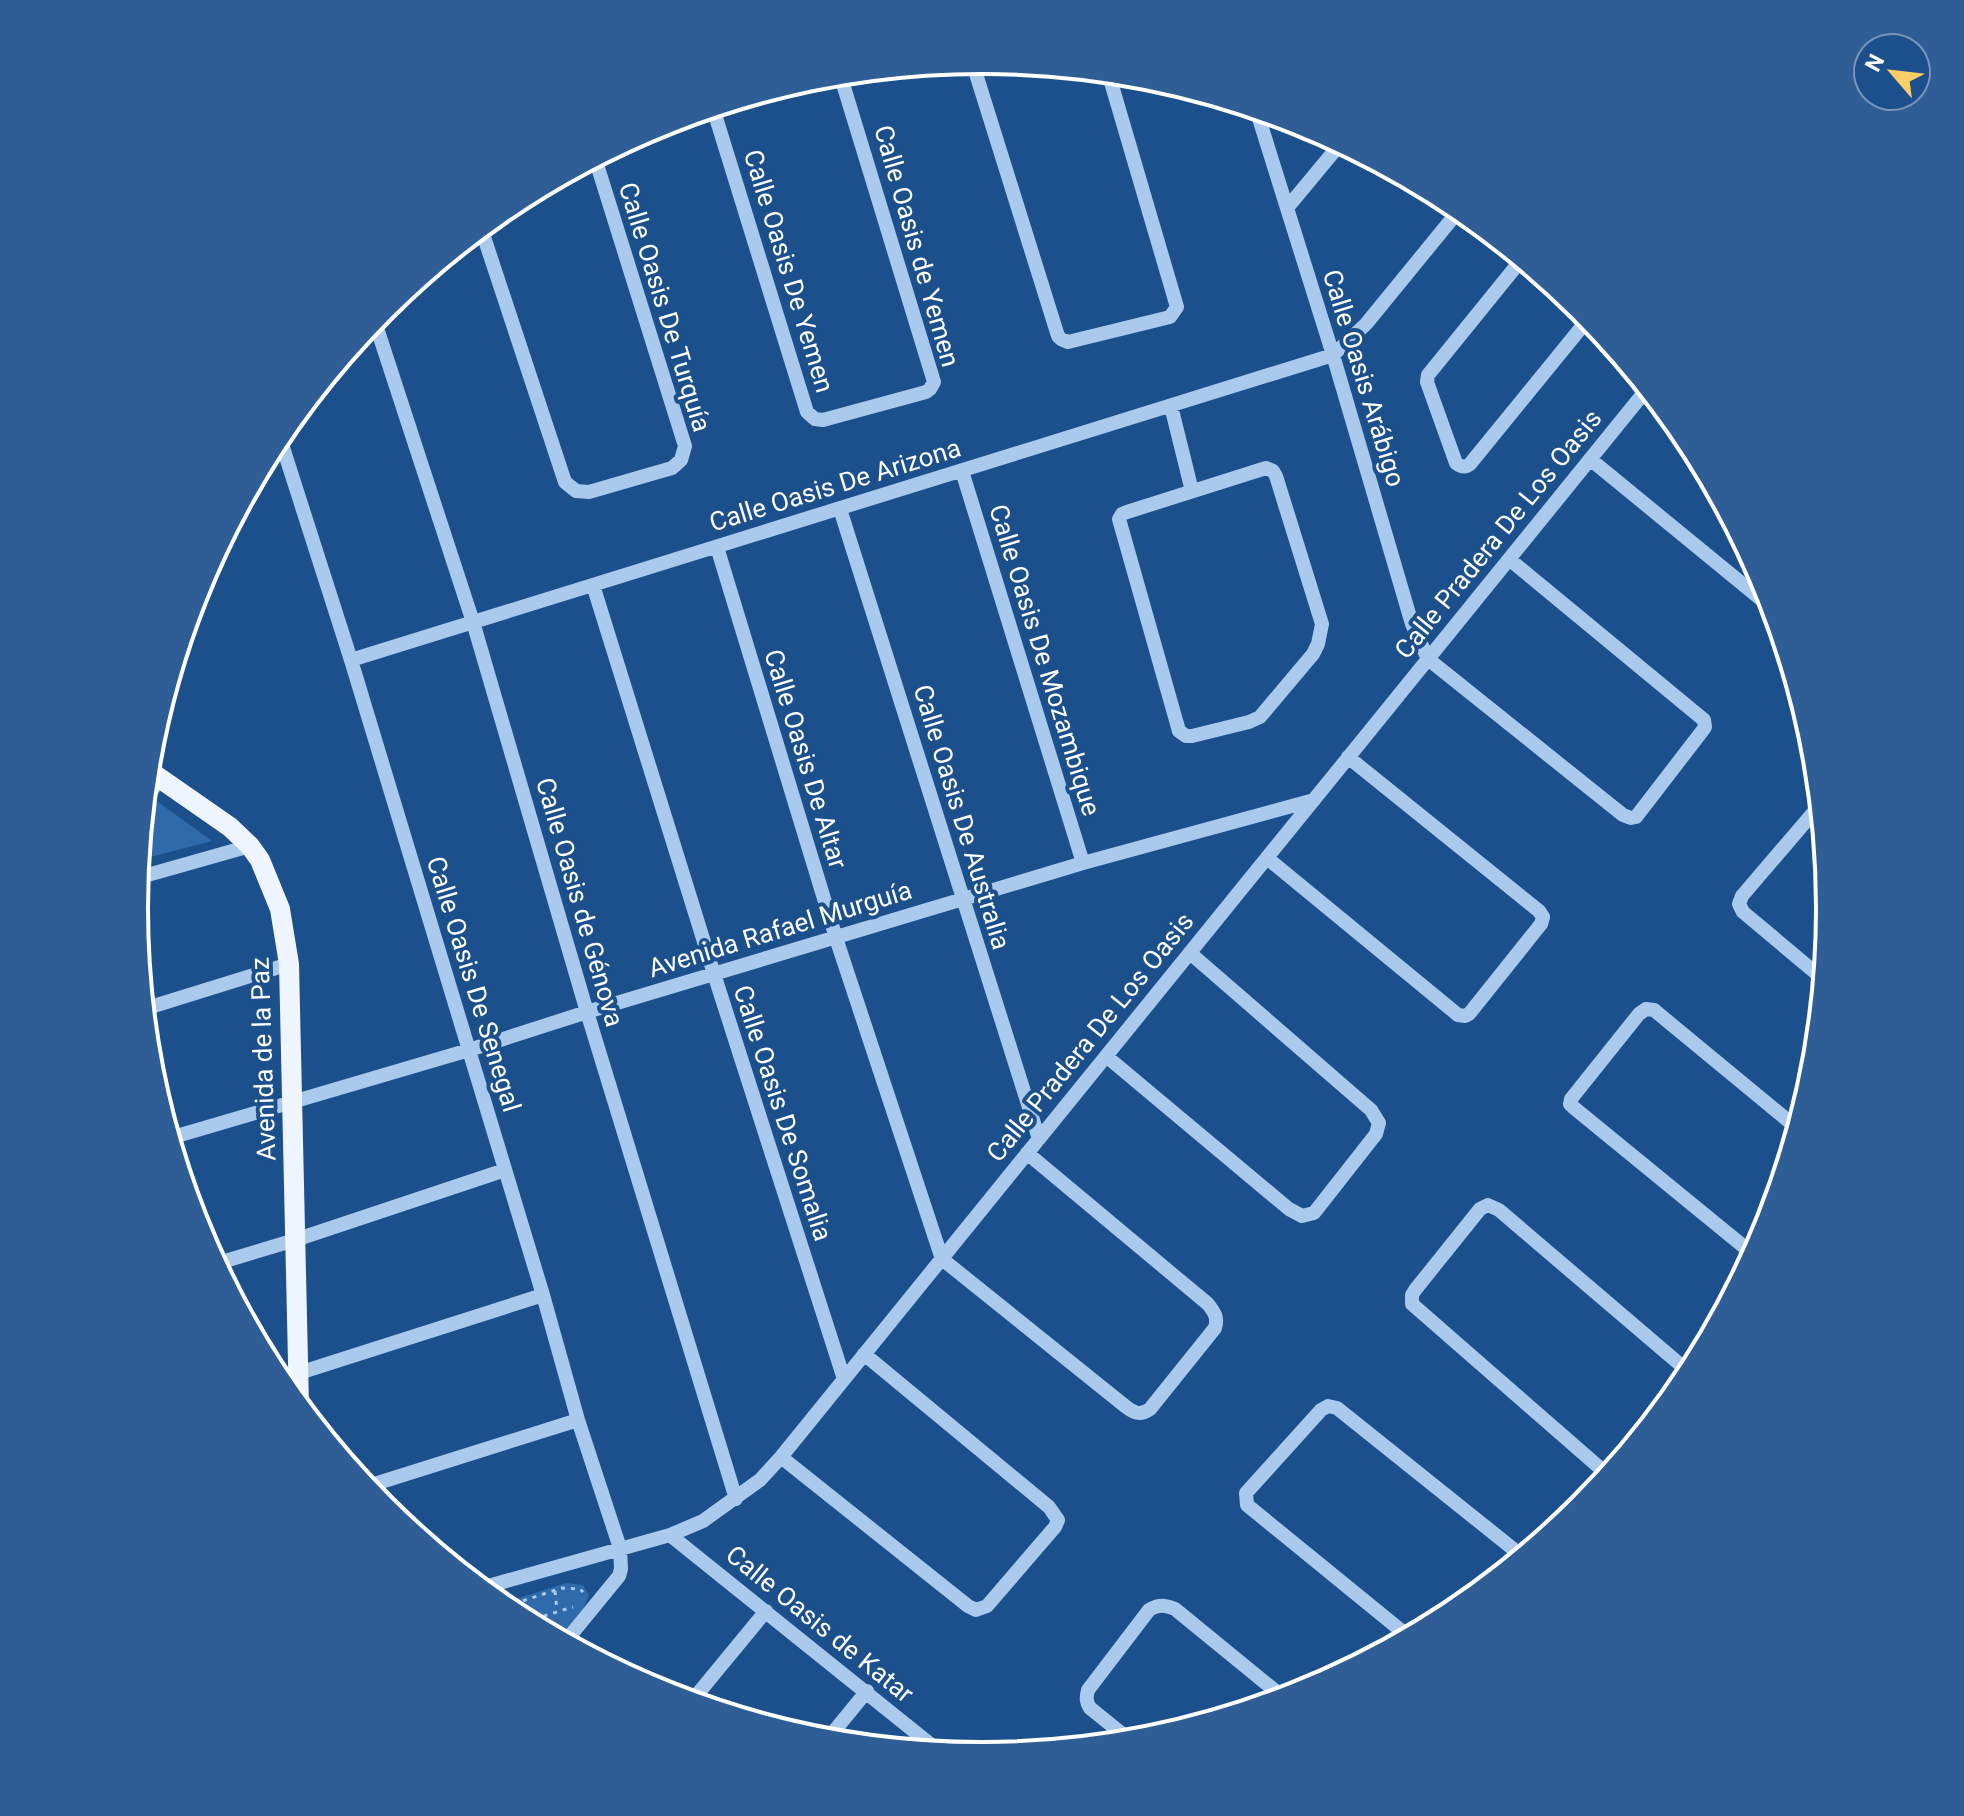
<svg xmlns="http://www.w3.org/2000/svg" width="1964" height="1816" font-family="Roboto,sans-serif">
  <rect width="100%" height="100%" fill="#1c508c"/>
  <path fill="#2f6aaa" d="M 154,799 L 212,841 L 139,860 L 143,821 Z
    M 566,1583 L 583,1585 L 589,1595 L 583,1609 L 559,1639 L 511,1613 L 500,1604 Z"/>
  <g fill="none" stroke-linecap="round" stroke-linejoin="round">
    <path stroke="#a9c9ed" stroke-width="3" stroke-dasharray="4 6" stroke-linecap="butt" d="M 555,1591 L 557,1611
      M 504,1607 L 562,1588 L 580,1589 L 583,1592
      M 508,1611 C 523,1608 534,1615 541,1629
      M 534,1619 L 573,1607"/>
    <path stroke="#a9c9ed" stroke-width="14" d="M 972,61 L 1058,336 L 1061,339 L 1068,342 L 1170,317 L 1177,307 L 1108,72
      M 713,108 L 807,412 L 815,419 L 823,420 L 926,392 L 930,389 L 934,382 L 840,74
      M 1256,109 L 1333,355 L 1412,624 L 1428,659 L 1623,815 L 1631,818 L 1636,817 L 1703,730 L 1705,727 L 1704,720 L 1509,559
      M 1287,208 L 1341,143
      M 481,228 L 565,482 L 576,491 L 589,492 L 672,468 L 681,460 L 685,446 L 595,158
      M 1522,259 L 1428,375 L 1427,382 L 1456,463 C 1461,467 1465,468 1470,464 L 1589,318
      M 374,319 L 473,622 L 587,1012 L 736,1499
      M 1171,406 L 1192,491
      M 279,435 L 351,660 L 543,1295 L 578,1420 L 620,1548 L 621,1569 L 619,1576 L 565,1642
      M 1590,459 L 1773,609
      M 1266,468 L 1273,471 L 1276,476 L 1322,624 L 1318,644 L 1313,654 L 1260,717 L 1249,722 L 1192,736 L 1186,736 L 1179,731 L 1119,519 L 1122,514 L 1127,512 Z
      M 962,471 L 1083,863
      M 840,509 L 1039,1139
      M 717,547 L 836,938 L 942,1259 L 1125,1406 C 1134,1413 1140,1416 1150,1409 L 1215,1328 C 1218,1318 1215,1313 1208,1304 L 1027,1153
      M 593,585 L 714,974 L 844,1379
      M 351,660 L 1333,355 L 1366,324 L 1460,209
      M 144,802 L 160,778
      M 1821,812 L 1813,813 L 1742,896 L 1739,904 L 1743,912 L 1823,979
      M 1267,858 L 1458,1015 L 1465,1016 L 1469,1014 L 1541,924 L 1543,917 L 1539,911 L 1348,757
      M 137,878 L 250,846
      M 144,1009 L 289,964
      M 1106,1056 L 1289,1209 L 1302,1216 L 1314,1213 L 1376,1134 L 1379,1123 L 1371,1110 L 1190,953
      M 170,1138 L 469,1050 L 587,1012 L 1083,863 L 1314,800
      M 1754,1255 L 1573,1107 L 1570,1104 L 1571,1099 L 1639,1014 L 1646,1009 L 1654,1010 L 1797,1128
      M 215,1264 L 295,1240 L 505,1170
      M 277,1380 L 543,1295
      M 781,1457 L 968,1606 L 976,1610 L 987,1606 L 1055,1527 L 1058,1520 L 1049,1507 L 864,1354
      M 1608,1475 L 1412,1304 L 1412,1295 L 1415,1290 L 1480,1209 L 1488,1205 L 1499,1210 L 1690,1373
      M 365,1487 L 578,1420
      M 670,1535 L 940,1752
      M 481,1588 L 670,1535 L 703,1521 L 760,1480 L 781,1457 L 1647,389
      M 1409,1637 L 1247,1505 L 1246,1493 L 1321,1410 L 1328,1406 L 1337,1408 L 1522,1556
      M 691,1702 L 766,1611
      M 826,1741 L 867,1691
      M 1131,1741 L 1090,1708 C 1086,1702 1086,1698 1088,1690 L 1149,1610 C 1159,1604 1165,1605 1175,1609 L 1284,1698"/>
    <path stroke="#eff5ff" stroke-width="20" d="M 148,770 L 230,827 L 250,846 L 260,860 L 280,909 L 289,964 L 299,1406"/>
  </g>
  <g text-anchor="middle" stroke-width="8" stroke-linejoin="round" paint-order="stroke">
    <g font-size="26" fill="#fff" stroke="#1c508c">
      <text transform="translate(917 246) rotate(74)" y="9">Calle Oasis de Yemen</text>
      <text transform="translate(789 271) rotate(73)" y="9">Calle Oasis De Yemen</text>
      <text transform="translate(665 307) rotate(73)" y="9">Calle Oasis De Turquía</text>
      <text transform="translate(1364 378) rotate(73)" y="9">Calle Oasis Arábigo</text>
      <text transform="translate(835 485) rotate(-17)" y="9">Calle Oasis De Arizona</text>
      <text transform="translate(1498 534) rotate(-51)" y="9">Calle Pradera De Los Oasis</text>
      <text transform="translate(1045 660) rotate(73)" y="9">Calle Oasis De Mozambique</text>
      <text transform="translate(806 759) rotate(73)" y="9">Calle Oasis De Altar</text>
      <text transform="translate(962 817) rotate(73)" y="9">Calle Oasis De Australia</text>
      <text transform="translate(580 902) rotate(74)" y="9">Calle Oasis de Génova</text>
      <text transform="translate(780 929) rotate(-17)" y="9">Avenida Rafael Murguía</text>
      <text transform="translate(474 984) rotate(73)" y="9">Calle Oasis De Senegal</text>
      <text transform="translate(1090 1037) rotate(-51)" y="9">Calle Pradera De Los Oasis</text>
      <text transform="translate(263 1059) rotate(-92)" y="9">Avenida de la Paz</text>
      <text transform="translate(783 1113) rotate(72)" y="9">Calle Oasis De Somalia</text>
      <text transform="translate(820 1624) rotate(39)" y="9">Calle Oasis de Katar</text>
    </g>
  </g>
  <path d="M0 0H1964V1816H0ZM148 908a834 834 0 1 1 1668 0a834 834 0 1 1-1668 0Z" fill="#2e5e95" fill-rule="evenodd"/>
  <path fill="none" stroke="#fff" stroke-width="4" d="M148 908a834 834 0 1 1 1668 0a834 834 0 1 1-1668 0Z"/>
  <g transform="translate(1892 72) rotate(298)"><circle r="38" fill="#1c508c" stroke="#7796ba" stroke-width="2"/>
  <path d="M0-6L14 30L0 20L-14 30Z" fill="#fdce66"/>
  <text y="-12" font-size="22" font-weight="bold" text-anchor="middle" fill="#ffffff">N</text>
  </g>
</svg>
